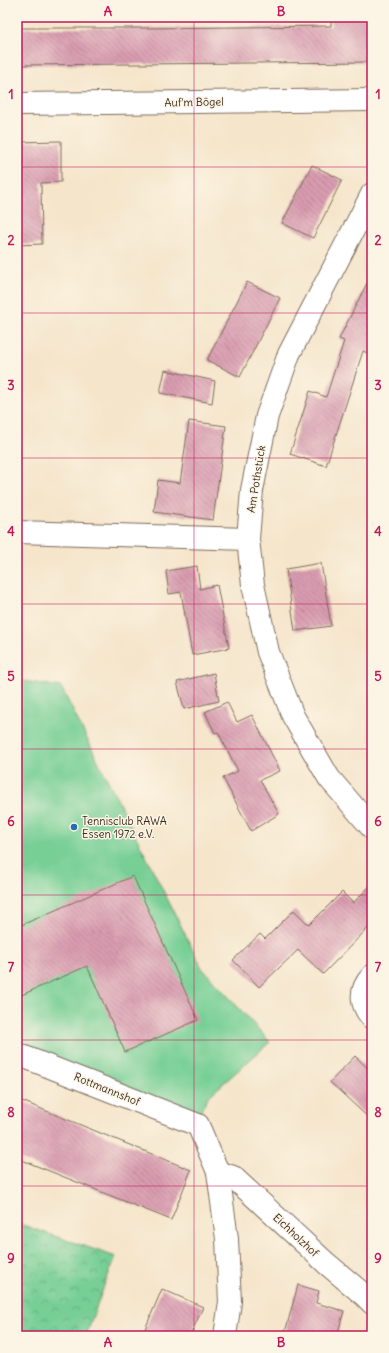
<svg xmlns="http://www.w3.org/2000/svg" width="389" height="1353" font-family="Delius,sans-serif">
  <defs>
    <pattern id="park-crowns" width="20" height="18" patternUnits="userSpaceOnUse"><rect width="20" height="18" fill="#77cf95"/><path d="M2 6a3 3 0 1 1 6 0M12 15a3 3 0 1 1 6 0" fill="none" stroke="#63a879"/></pattern>
    <pattern id="building-back-hatch" width="6" height="6" patternUnits="userSpaceOnUse"><rect width="6" height="6" fill="#d99cb0"/><path d="M-1 5l2 2M0 0l6 6M5-1l2 2" fill="none" stroke="#b17f8f"/></pattern>
  </defs>
  <rect width="100%" height="100%" fill="#fcf5e5"/>
  <filter id="ink" filterUnits="userSpaceOnUse"><feTurbulence type="fractalNoise" baseFrequency=".025" numOctaves="2"/><feDisplacementMap in="SourceGraphic" scale="8" xChannelSelector="R" yChannelSelector="G"/><feConvolveMatrix kernelMatrix="1 2 1 2 8 2 1 2 1" color-interpolation-filters="sRGB"/></filter>
  <filter id="wash" filterUnits="userSpaceOnUse"><feTurbulence type="fractalNoise" baseFrequency=".012" numOctaves="4" result="noise"/><feDisplacementMap in="SourceGraphic" scale="16" xChannelSelector="R" yChannelSelector="G"/><feGaussianBlur stdDeviation="0.9" result="paint"/><feColorMatrix in="noise" values="0 0 0 0 0 0 0 0 0 0 0 0 0 0 0 0 0 1.4 0 .05"/><feComposite in="paint" operator="in"/></filter>
  <g filter="url(#wash)">
    <rect width="100%" height="100%" fill="#f5e5cb"/>
    <path fill="url(#park-crowns)" stroke="#597c5a" d="M 17,1223 L 116,1257 L 105,1283 L 86,1336 L 17,1336 Z"/>
    <path fill="#77cf95" stroke="#597c5a" d="M 17,680 L 61,687 L 202,968 L 270,1042 L 208,1097 L 197,1118 L 17,1049 Z"/>
    <g id="blocks">
      <path fill="url(#building-back-hatch)" d="M 331,18 L 372,18 L 372,62 L 17,65 L 17,28 L 148,28 L 331,26 Z
        M 61,141 L 61,182 L 41,183 L 42,244 L 17,245 L 17,142 Z
        M 312,165 L 342,180 L 313,238 L 282,223 Z
        M 372,273 L 372,355 L 363,351 L 326,466 L 290,454 L 310,391 L 326,397 L 344,341 L 339,339 Z
        M 247,282 L 280,298 L 240,377 L 207,360 Z
        M 165,370 L 215,381 L 212,403 L 160,393 Z
        M 189,421 L 226,426 L 213,520 L 154,512 L 158,480 L 180,483 Z
        M 321,563 L 331,626 L 295,631 L 286,569 Z
        M 197,566 L 200,589 L 217,585 L 229,648 L 192,655 L 181,592 L 169,594 L 166,571 Z
        M 214,673 L 219,701 L 184,709 L 177,682 Z
        M 227,702 L 237,722 L 252,715 L 280,771 L 260,780 L 279,814 L 251,831 L 223,778 L 238,771 L 218,732 L 215,733 L 205,712 Z
        M 133,876 L 198,1020 L 125,1052 L 87,966 L 17,997 L 17,927 Z
        M 372,884 L 372,924 L 323,974 L 298,950 L 259,987 L 233,960 L 260,934 L 265,939 L 294,910 L 309,925 L 342,892 L 353,903 Z
        M 355,1056 L 372,1072 L 372,1121 L 330,1082 Z
        M 17,1099 L 191,1170 L 171,1220 L 17,1158 Z
        M 298,1285 L 319,1291 L 316,1303 L 344,1311 L 337,1336 L 284,1336 Z
        M 162,1289 L 203,1307 L 190,1336 L 142,1336 Z"/>
    </g>
  </g>
  <g filter="url(#ink)">
    <use href="#blocks" fill-opacity="0" stroke="#7c6b5b" stroke-width="1"/>
    <g fill="none" stroke-linecap="round" stroke-linejoin="round">
      <defs>
        <path id="minor" d="M 17,104 L 372,100
          M 372,194 L 289,354 L 267,416 L 252,490 L 248,539 L 253,585 L 268,652 L 293,716 L 329,778 L 372,828
          M 17,532 L 248,539
          M 372,976 C 359,990 360,1004 372,1018
          M 17,1054 L 198,1125 L 218,1172 L 227,1239 L 230,1302 L 225,1336
          M 218,1172 L 233,1177 L 326,1263 L 364,1295 L 372,1303"/>
      </defs>
      <use href="#minor" stroke="#7c6b5b" stroke-width="24"/>
      <use href="#minor" stroke="#fff" stroke-width="22"/>
    </g>
  </g>
  <path fill="none" stroke="#c2185b" stroke-width="1" stroke-opacity="0.55" d="M 194,17 L 194,1336M 17,167 L 372,167M 17,313 L 372,313M 17,458 L 372,458M 17,604 L 372,604M 17,749 L 372,749M 17,895 L 372,895M 17,1040 L 372,1040M 17,1186 L 372,1186"/>
  <circle fill="#1f6fb2" stroke="#fcf5e5" stroke-width="1.5" cx="74" cy="827" r="4"/>
  <g text-anchor="middle" stroke-width="3" stroke-linejoin="round" paint-order="stroke">
    <g font-size="11" fill="#3b2a1e" stroke="#fcf5e5">
      <text transform="translate(194 102) rotate(-1)" y="4">Auf'm Bögel</text>
      <text transform="translate(256 479) rotate(-81)" y="4">Am Pothstück</text>
      <text transform="translate(107 1089) rotate(22)" y="4">Rottmannshof</text>
      <text transform="translate(296 1235) rotate(43)" y="4">Eichholzhof</text>
    </g>
    <g font-size="11" fill="#3b2a1e" stroke="#fcf5e5" text-anchor="start">
      <text x="82" y="825">Tennisclub RAWA<tspan x="82" dy="13">Essen 1972 e.V.</tspan></text>
    </g>
  </g>
  <rect width="389" height="1353" fill="none" stroke="#fcf5e5" stroke-width="44"/>
  <rect x="22" y="22" width="345" height="1309" fill="none" stroke="#c2185b" stroke-width="1.5"/>
  <g font-size="13" text-anchor="middle" font-weight="bold" fill="#c2185b">
    <text x="108" y="16">A</text>
    <text x="281" y="16">B</text>
    <text x="11" y="99">1</text>
    <text x="378" y="99">1</text>
    <text x="11" y="245">2</text>
    <text x="378" y="245">2</text>
    <text x="11" y="390">3</text>
    <text x="378" y="390">3</text>
    <text x="11" y="536">4</text>
    <text x="378" y="536">4</text>
    <text x="11" y="681">5</text>
    <text x="378" y="681">5</text>
    <text x="11" y="826">6</text>
    <text x="378" y="826">6</text>
    <text x="11" y="972">7</text>
    <text x="378" y="972">7</text>
    <text x="11" y="1117">8</text>
    <text x="378" y="1117">8</text>
    <text x="11" y="1263">9</text>
    <text x="378" y="1263">9</text>
    <text x="108" y="1347">A</text>
    <text x="281" y="1347">B</text>
  </g>
</svg>
